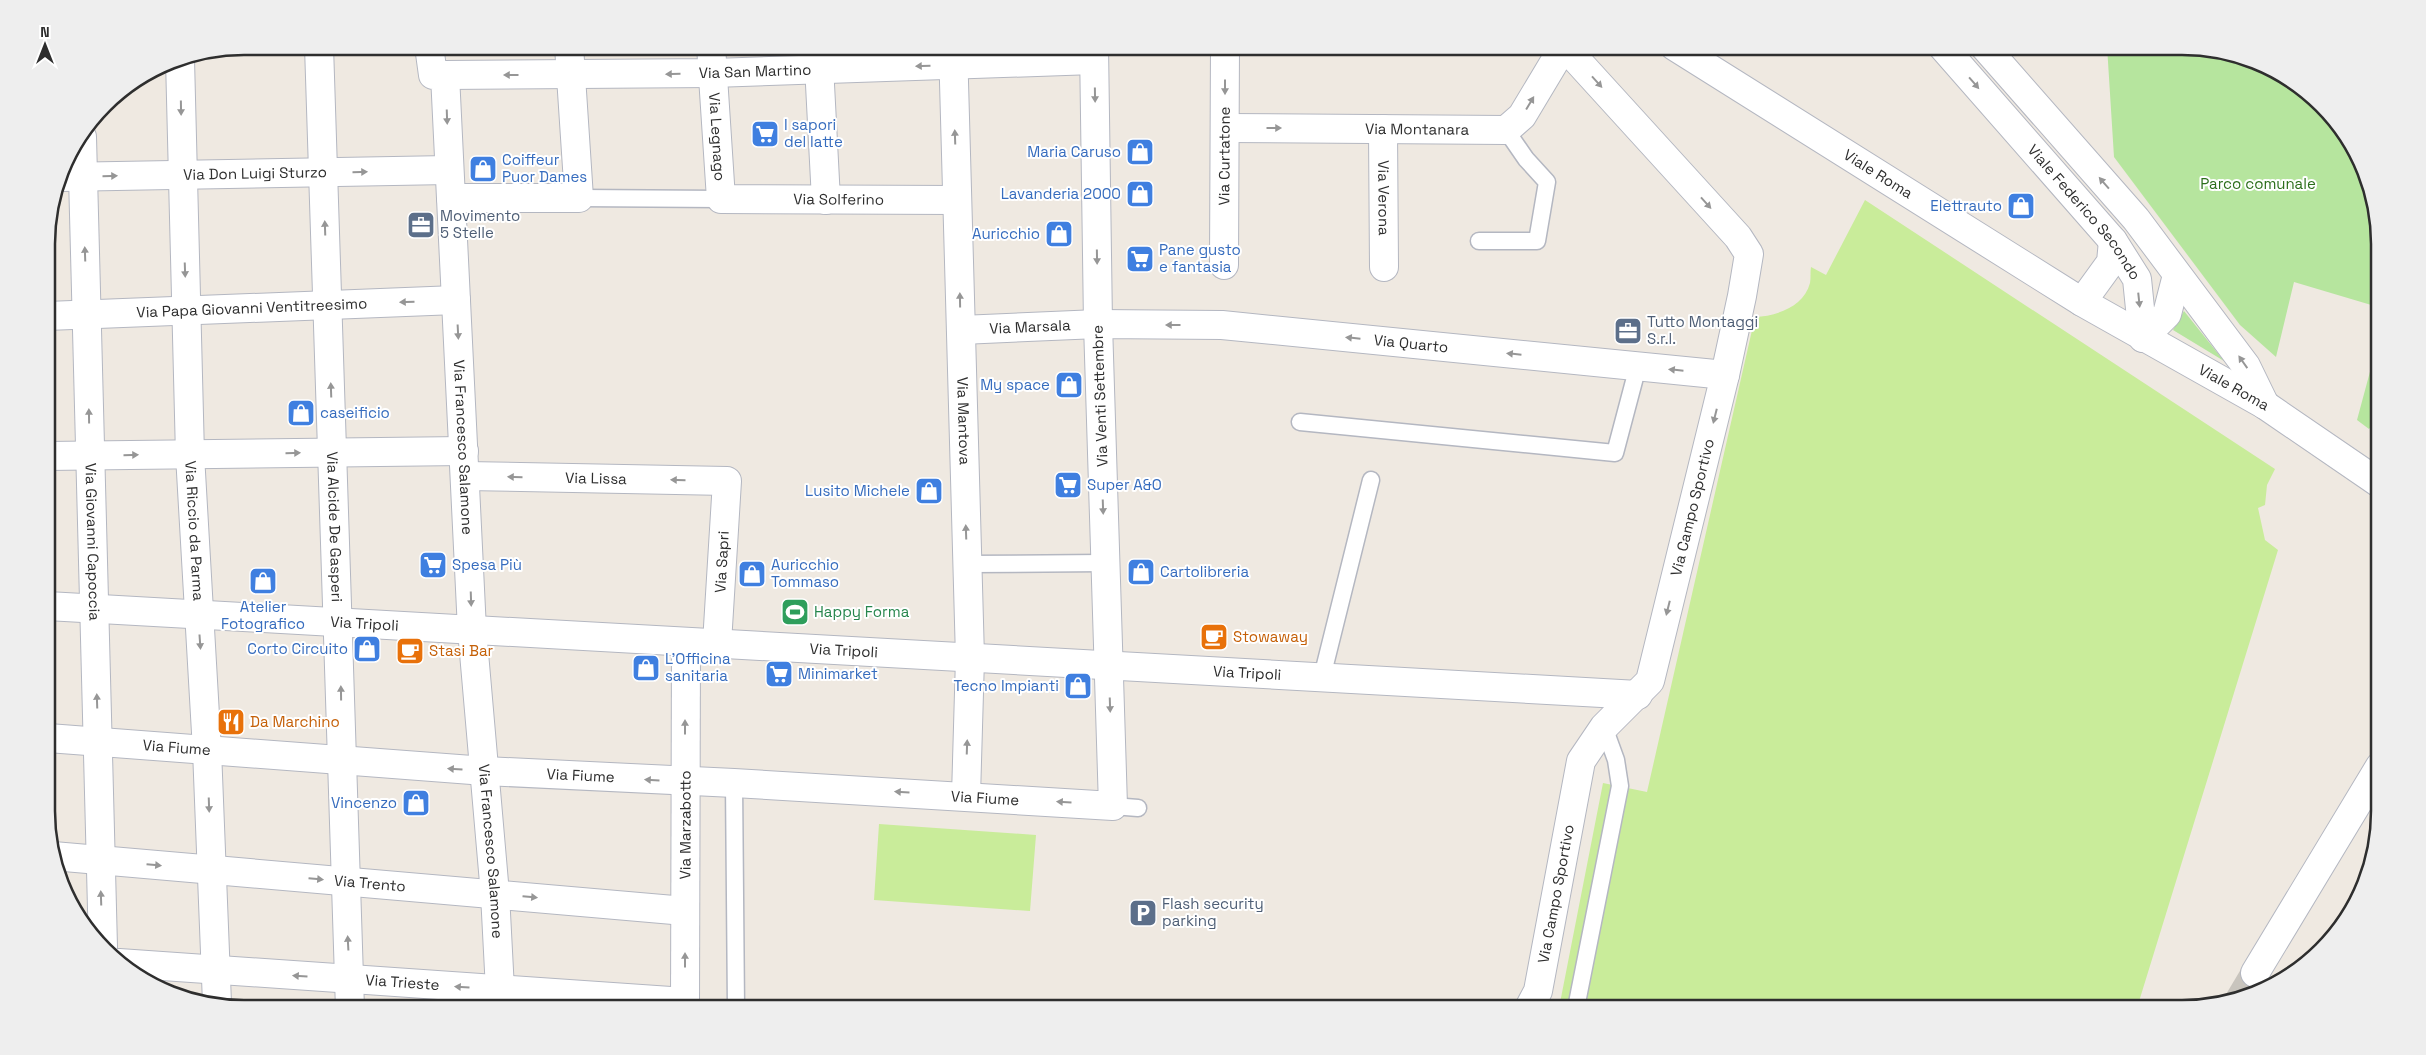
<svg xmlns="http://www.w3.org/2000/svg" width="2426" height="1055" font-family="'Space Grotesk',sans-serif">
  <rect width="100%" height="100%" fill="#efe9e1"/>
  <path fill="#b6e59e" d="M 2107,46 L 2182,46 L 2257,61 L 2303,87 L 2339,124 L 2365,169 L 2378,218 L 2378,307 L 2294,282 L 2276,357 L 2240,325 L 2114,157 Z
    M 2184,311 L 2224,361 L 2173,330 Z
    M 2378,342 L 2379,417 L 2369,429 L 2357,420 Z"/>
  <path fill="#c9ec9a" d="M 1865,200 L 2275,469 L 2267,485 L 2265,505 L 2258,508 L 2265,540 L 2278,550 L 2137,1008 L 1559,1008 L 1603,783 L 1647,792 L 1755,317 C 1776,316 1804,307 1810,283 C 1811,278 1810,272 1811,267 L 1826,275 Z
    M 879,824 L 1036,835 L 1030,911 L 874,900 Z"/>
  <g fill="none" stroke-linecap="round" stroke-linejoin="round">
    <path stroke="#c8c4bd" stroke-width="28" stroke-dasharray="28 14" stroke-linecap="butt" d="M 2239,1000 L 2255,973"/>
    <defs>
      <path id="lane" d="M 579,198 L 721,199
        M 1479,241 L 1537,241 L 1547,182 L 1526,159 L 1506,130
        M 1300,422 L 1615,453 L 1638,366
        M 967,564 L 1104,563
        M 1322,677 L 1371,480
        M 734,783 L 736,1009
        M 1113,806 L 1138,808
        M 1576,1008 L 1620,786 L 1616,760 L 1604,727"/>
      <g id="street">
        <path id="s1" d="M 319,46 L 350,1009"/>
        <path id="s2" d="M 429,46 L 433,75 L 445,75 L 472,630 L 495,894 L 501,1009"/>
        <path id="s3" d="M 711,46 L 721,199 L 957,200"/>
        <path d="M 818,46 L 826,200"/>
        <path id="s4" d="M 953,46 L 970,658 L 966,796"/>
        <path id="s5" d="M 180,59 L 190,455 L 207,750 L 217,1003"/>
        <path id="s6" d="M 445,75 L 713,73 L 1094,60"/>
        <path id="s7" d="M 1226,128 L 1506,130 L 1522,116 L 1564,46"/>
        <path id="s8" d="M 1383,129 L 1384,267"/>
        <path id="s9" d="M 82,137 L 103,947"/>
        <path id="s10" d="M 61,177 L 449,170"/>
        <path d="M 451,198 L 579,198 L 569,46"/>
        <path id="s11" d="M 1224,265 L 1225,46"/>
        <path id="s12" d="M 47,316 L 456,300"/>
        <path id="s13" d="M 961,330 L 1098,324 L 1222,325 L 1725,375"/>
        <path d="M 47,456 L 464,451"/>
        <path id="s14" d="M 466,476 L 727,481 L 717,643"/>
        <path id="s15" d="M 47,606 L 1638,695"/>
        <path id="s16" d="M 48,738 L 485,771 L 734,783 L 1113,806 L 1098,324 L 1094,46"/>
        <path id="s17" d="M 53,856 L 685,911"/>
        <path id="s18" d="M 119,963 L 685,1002"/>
        <path id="s19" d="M 1529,1008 L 1538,991 L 1581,761 L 1604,727 L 1650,681 L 1725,375 L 1742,296 L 1749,254 L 1738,237 L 1564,46"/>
        <path id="s20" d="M 685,1009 L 686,642"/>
      </g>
      <g id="secondary">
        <path id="s21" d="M 1674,46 L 2082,302 L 2265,405 L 2379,483"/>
        <path id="s22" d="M 1942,46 L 2113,241 L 2137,279 L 2143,338"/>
        <path d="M 1984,46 L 2136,219 L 2246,366 L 2265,405"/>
        <path d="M 2082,302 L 2111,262 L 2113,241"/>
        <path d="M 2143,338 L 2167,314 L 2177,275"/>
        <path d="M 2255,973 L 2380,766"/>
      </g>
    </defs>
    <use href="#lane" stroke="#b4b7c1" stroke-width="19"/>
    <use href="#street" stroke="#b4b7c1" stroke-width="30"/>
    <use href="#secondary" stroke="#b4b7c1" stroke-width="30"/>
    <use href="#lane" stroke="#fff" stroke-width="16"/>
    <use href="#street" stroke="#fff" stroke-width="28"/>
    <use href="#secondary" stroke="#fff" stroke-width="28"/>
  </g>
  <defs><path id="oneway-solid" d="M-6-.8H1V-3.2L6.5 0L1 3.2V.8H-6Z" transform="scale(1.25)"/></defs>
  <g fill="#969696">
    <use href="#oneway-solid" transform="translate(923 66) rotate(178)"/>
    <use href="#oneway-solid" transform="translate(673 74) rotate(179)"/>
    <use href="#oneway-solid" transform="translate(511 75) rotate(180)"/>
    <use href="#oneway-solid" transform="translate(1597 82) rotate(48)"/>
    <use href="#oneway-solid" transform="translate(1974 83) rotate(49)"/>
    <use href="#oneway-solid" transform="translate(1225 87) rotate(90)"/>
    <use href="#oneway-solid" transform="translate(1095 95) rotate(89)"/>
    <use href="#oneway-solid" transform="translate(1530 103) rotate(-59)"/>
    <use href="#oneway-solid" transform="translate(181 108) rotate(89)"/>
    <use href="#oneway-solid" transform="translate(447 117) rotate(88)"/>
    <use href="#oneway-solid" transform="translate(1274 128)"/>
    <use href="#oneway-solid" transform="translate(955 137) rotate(-92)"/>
    <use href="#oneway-solid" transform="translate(360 172) rotate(-1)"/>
    <use href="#oneway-solid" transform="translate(110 176) rotate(-1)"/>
    <use href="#oneway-solid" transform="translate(2104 183) rotate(-131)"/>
    <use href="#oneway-solid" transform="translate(1706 203) rotate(48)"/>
    <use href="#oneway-solid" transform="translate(325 228) rotate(-92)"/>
    <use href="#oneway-solid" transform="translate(85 254) rotate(-92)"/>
    <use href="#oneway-solid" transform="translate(1097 257) rotate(89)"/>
    <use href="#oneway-solid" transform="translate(185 270) rotate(88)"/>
    <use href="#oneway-solid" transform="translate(960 300) rotate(-91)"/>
    <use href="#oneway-solid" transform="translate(2139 300) rotate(84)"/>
    <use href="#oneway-solid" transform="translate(407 302) rotate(178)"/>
    <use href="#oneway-solid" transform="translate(1173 325) rotate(-180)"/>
    <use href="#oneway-solid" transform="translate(458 332) rotate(87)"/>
    <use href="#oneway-solid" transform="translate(1353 338) rotate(-174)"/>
    <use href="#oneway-solid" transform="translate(1514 354) rotate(-174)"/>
    <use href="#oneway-solid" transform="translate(2243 362) rotate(-125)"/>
    <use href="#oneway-solid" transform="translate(1676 370) rotate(-174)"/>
    <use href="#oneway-solid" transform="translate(331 390) rotate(-92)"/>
    <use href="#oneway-solid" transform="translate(89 416) rotate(-91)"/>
    <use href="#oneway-solid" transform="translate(1715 416) rotate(104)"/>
    <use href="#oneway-solid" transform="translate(293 453) rotate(-1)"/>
    <use href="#oneway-solid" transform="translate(131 455) rotate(-1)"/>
    <use href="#oneway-solid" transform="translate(515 477) rotate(-179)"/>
    <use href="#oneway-solid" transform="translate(678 480) rotate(-179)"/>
    <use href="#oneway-solid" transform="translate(1103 507) rotate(88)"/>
    <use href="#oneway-solid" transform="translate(966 532) rotate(-92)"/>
    <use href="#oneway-solid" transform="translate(471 599) rotate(88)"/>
    <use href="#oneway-solid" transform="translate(1668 608) rotate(104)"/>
    <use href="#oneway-solid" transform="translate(200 642) rotate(86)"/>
    <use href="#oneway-solid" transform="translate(341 693) rotate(-91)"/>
    <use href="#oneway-solid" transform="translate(97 701) rotate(-92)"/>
    <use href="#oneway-solid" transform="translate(1110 705) rotate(88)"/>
    <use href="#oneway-solid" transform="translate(685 727) rotate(-90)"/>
    <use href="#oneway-solid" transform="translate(967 747) rotate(-88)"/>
    <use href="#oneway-solid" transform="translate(455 769) rotate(-176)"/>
    <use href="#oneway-solid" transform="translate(652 780) rotate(-177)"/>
    <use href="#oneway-solid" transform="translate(902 792) rotate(-177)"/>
    <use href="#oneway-solid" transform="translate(1064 802) rotate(-176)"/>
    <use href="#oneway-solid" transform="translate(209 805) rotate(88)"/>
    <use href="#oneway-solid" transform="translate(154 865) rotate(5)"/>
    <use href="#oneway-solid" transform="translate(316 879) rotate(5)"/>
    <use href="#oneway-solid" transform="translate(530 897) rotate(5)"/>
    <use href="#oneway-solid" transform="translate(101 898) rotate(-92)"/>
    <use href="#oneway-solid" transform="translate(348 943) rotate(-93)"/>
    <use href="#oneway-solid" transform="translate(685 960) rotate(-90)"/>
    <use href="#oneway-solid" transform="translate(300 976) rotate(-176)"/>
    <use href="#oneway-solid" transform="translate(462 987) rotate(-176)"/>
  </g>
  <defs>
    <symbol id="supermarket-square" viewBox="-11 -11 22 22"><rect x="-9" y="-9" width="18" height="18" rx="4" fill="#3f7fe0" stroke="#fff"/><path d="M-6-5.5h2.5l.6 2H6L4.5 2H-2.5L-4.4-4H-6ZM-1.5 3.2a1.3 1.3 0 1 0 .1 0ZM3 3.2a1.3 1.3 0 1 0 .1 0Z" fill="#fff"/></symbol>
    <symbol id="shop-square" viewBox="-11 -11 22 22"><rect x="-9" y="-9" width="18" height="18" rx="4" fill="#3f7fe0" stroke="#fff"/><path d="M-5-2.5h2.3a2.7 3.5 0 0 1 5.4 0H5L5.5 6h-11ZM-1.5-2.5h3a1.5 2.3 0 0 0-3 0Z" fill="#fff"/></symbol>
    <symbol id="office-square" viewBox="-11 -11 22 22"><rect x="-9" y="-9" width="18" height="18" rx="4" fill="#5c6f8a" stroke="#fff"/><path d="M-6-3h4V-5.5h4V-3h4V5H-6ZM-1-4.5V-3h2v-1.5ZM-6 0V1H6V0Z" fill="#fff"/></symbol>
    <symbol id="stadium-square" viewBox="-11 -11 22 22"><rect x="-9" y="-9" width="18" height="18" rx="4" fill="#2e9e5b" stroke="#fff"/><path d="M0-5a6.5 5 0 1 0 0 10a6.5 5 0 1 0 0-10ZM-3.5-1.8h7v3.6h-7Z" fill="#fff"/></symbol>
    <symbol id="cafe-square" viewBox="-11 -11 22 22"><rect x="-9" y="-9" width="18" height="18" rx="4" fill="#e8710a" stroke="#fff"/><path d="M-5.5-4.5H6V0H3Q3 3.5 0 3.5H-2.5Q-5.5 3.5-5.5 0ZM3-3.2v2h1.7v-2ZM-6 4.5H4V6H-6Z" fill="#fff"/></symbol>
    <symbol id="restaurant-square" viewBox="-11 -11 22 22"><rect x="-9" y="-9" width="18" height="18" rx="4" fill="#e8710a" stroke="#fff"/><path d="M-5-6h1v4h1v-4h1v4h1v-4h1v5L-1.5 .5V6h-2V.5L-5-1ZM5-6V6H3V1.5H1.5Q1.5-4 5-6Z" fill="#fff"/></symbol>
    <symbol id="parking-square" viewBox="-11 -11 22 22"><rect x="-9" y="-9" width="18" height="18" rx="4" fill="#5c6f8a" stroke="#fff"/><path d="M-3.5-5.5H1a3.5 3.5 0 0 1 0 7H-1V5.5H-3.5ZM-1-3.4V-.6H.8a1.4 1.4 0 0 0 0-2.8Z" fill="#fff"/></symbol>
  </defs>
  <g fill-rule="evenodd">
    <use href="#supermarket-square" x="749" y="118" width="32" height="32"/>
    <use href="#shop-square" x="1124" y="136" width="32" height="32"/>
    <use href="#shop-square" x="467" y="153" width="32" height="32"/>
    <use href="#shop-square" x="1124" y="178" width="32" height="32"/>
    <use href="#shop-square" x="2005" y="190" width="32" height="32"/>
    <use href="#office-square" x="405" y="209" width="32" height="32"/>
    <use href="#shop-square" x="1043" y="218" width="32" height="32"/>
    <use href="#supermarket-square" x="1124" y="243" width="32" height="32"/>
    <use href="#office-square" x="1612" y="315" width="32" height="32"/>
    <use href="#shop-square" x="1053" y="369" width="32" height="32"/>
    <use href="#shop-square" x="285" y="397" width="32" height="32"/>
    <use href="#supermarket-square" x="1052" y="469" width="32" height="32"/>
    <use href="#shop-square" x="913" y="475" width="32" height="32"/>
    <use href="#supermarket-square" x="417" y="549" width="32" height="32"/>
    <use href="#shop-square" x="1125" y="556" width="32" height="32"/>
    <use href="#shop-square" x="736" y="558" width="32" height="32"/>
    <use href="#shop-square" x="247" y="565" width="32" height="32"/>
    <use href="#stadium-square" x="779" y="596" width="32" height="32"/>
    <use href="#cafe-square" x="1198" y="621" width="32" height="32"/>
    <use href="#shop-square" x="351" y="633" width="32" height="32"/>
    <use href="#cafe-square" x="394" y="635" width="32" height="32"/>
    <use href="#shop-square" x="630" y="652" width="32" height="32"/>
    <use href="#supermarket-square" x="763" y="658" width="32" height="32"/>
    <use href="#shop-square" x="1062" y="670" width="32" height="32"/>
    <use href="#restaurant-square" x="215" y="706" width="32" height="32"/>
    <use href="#shop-square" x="400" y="787" width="32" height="32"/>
    <use href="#parking-square" x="1127" y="897" width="32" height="32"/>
  </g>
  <g text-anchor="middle" stroke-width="4" stroke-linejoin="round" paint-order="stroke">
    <g font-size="15" fill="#2e2e2e" stroke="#fff">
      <text dy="5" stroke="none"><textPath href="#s6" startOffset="310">Via San Martino</textPath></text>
      <text dy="5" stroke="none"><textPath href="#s7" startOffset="191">Via Montanara</textPath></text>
      <text dy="5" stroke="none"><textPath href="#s3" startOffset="91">Via Legnago</textPath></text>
      <text dy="5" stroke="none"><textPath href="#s11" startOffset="109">Via Curtatone</textPath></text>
      <text dy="5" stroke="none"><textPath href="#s10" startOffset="194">Via Don Luigi Sturzo</textPath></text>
      <text dy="5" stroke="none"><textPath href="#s21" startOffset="241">Viale Roma</textPath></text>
      <text dy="5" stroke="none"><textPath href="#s8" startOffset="69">Via Verona</textPath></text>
      <text dy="5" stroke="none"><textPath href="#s3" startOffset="271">Via Solferino</textPath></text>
      <text dy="5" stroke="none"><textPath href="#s22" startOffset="219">Viale Federico Secondo</textPath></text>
      <text dy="5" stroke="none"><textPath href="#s12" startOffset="205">Via Papa Giovanni Ventitreesimo</textPath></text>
      <text dy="5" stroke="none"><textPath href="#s13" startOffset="69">Via Marsala</textPath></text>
      <text dy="5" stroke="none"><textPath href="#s13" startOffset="451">Via Quarto</textPath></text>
      <text dy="5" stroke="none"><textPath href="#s21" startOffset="656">Viale Roma</textPath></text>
      <text transform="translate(1100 396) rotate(-92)" y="5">Via Venti Settembre</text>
      <text dy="5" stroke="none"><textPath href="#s4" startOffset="375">Via Mantova</textPath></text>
      <text dy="5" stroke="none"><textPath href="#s2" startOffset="414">Via Francesco Salamone</textPath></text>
      <text dy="5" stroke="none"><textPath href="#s14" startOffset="130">Via Lissa</textPath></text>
      <text dy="5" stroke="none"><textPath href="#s19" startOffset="538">Via Campo Sportivo</textPath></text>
      <text dy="5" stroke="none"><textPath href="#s1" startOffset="481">Via Alcide De Gasperi</textPath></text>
      <text dy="5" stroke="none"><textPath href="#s5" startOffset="472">Via Riccio da Parma</textPath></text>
      <text dy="5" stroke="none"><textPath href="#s9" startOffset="405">Via Giovanni Capoccia</textPath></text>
      <text transform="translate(722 562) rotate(-87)" y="5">Via Sapri</text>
      <text dy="5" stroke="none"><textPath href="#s15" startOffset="318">Via Tripoli</textPath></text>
      <text dy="5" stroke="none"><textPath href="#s15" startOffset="798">Via Tripoli</textPath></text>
      <text dy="5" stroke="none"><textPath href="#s15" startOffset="1202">Via Tripoli</textPath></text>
      <text dy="5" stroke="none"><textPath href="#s16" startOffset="129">Via Fiume</textPath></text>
      <text dy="5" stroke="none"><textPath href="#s16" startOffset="534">Via Fiume</textPath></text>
      <text dy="5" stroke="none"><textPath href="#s16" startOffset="939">Via Fiume</textPath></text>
      <text dy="5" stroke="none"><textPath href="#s20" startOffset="184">Via Marzabotto</textPath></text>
      <text dy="5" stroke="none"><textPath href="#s2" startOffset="819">Via Francesco Salamone</textPath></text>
      <text dy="5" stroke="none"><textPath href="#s17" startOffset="318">Via Trento</textPath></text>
      <text dy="5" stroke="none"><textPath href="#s19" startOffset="118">Via Campo Sportivo</textPath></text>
      <text dy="5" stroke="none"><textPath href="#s18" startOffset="284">Via Trieste</textPath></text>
    </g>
    <g font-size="15" fill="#366cbe" stroke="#fff" text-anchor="start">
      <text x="784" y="130">I sapori<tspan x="784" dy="17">del latte</tspan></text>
      <text x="1121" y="157" text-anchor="end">Maria Caruso</text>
      <text x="502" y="165">Coiffeur<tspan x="502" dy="17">Puor Dames</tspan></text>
      <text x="1121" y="199" text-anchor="end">Lavanderia 2000</text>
      <text x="2002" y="211" text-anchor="end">Elettrauto</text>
      <text x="1040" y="239" text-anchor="end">Auricchio</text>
      <text x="1159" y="255">Pane gusto<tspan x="1159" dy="17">e fantasia</tspan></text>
      <text x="1050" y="390" text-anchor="end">My space</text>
      <text x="320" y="418">caseificio</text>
      <text x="1087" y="490">Super A&amp;O</text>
      <text x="910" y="496" text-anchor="end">Lusito Michele</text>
      <text x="452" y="570">Spesa Più</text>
      <text x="771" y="570">Auricchio<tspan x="771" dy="17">Tommaso</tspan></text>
      <text x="1160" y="577">Cartolibreria</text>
      <text x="263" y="612" text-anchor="middle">Atelier<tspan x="263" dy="17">Fotografico</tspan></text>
      <text x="348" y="654" text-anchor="end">Corto Circuito</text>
      <text x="665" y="664">L'Officina<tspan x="665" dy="17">sanitaria</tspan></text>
      <text x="798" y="679">Minimarket</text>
      <text x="1059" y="691" text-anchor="end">Tecno Impianti</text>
      <text x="397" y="808" text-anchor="end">Vincenzo</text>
    </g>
    <g font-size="15" fill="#2c6e1b" stroke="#fff">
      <text x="2258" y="189">Parco comunale</text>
    </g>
    <g font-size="15" fill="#4e5e75" stroke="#fff" text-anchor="start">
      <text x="440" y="221">Movimento<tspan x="440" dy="17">5 Stelle</tspan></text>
      <text x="1647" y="327">Tutto Montaggi<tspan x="1647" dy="17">S.r.l.</tspan></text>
      <text x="1162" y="909">Flash security<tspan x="1162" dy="17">parking</tspan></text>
    </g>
    <g font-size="15" fill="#27864d" stroke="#fff" text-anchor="start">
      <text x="814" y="617">Happy Forma</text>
    </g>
    <g font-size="15" fill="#c56008" stroke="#fff" text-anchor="start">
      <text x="1233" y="642">Stowaway</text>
      <text x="429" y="656">Stasi Bar</text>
      <text x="250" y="727">Da Marchino</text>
    </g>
  </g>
  <path d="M0 0H2426V1055H0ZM244 55H2182A189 189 0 0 1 2371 244V811A189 189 0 0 1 2182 1000H244A189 189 0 0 1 55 811V244A189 189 0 0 1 244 55Z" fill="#eee" fill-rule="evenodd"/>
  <path fill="none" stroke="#2e2e2e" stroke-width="2.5" d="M244 55H2182A189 189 0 0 1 2371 244V811A189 189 0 0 1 2182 1000H244A189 189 0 0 1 55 811V244A189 189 0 0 1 244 55Z"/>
  <g transform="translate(45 45)" stroke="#ffffff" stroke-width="4" paint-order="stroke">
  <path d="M0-4L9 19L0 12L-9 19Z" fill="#2e2e2e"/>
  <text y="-8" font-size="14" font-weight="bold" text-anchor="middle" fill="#2e2e2e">N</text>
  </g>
</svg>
